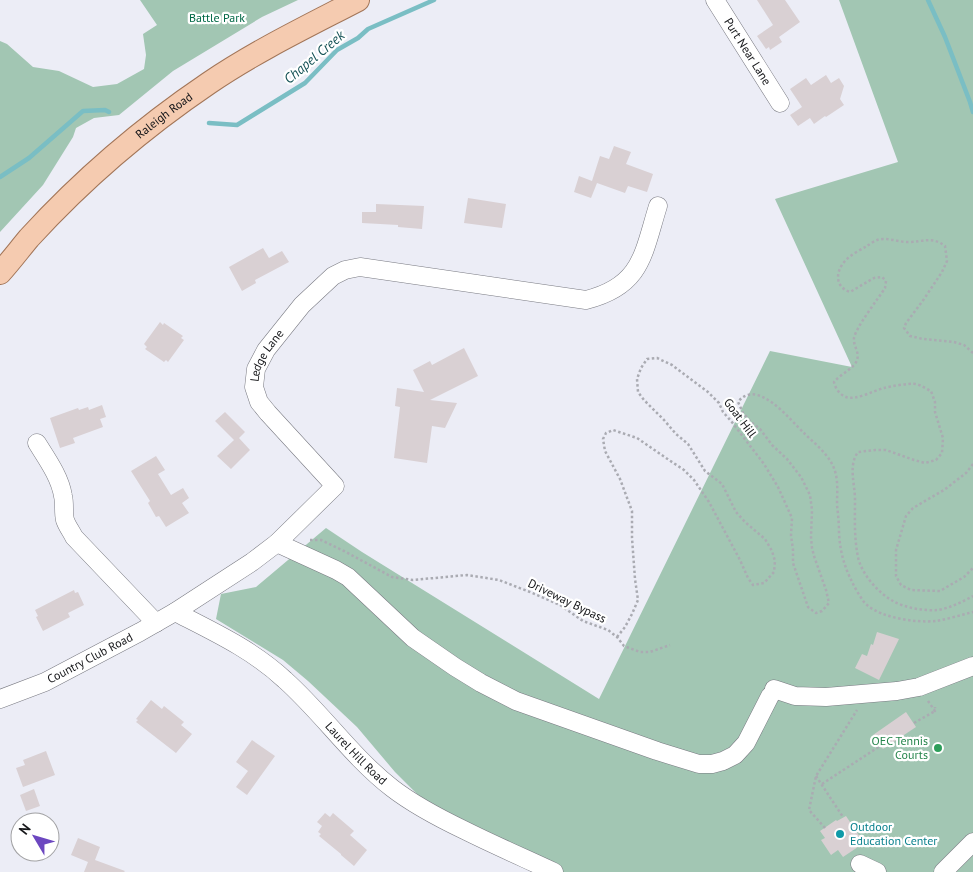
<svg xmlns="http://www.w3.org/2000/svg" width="973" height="872" font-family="'PT Sans',sans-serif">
  <rect width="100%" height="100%" fill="#ecedf6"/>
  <path fill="#a2c6b3" d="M 140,0 L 298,0 L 262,17 L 173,71 L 119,115 L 94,118 L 76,128 L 73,137 L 43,185 L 0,232 L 0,41 L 7,44 L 33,67 L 59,71 L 93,87 L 117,84 L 144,69 L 146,55 L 143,34 L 157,25 Z
    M 839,0 L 973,0 L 973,872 L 561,872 L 439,816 L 395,772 L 357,727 L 308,681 L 283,660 L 216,619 L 221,594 L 256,587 L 326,528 L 362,552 L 599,699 L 770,351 L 852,367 L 775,199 L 898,162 Z"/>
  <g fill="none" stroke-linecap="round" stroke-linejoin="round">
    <path stroke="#7abec4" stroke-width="4.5" d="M 928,0 L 945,37 L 970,102 L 973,112
      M 209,123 L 237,125 L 305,83 L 337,50 L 358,38 L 368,29 L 434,0
      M 0,177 L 29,158 L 83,111 L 105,110 L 109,112"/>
  </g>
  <path fill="#d9d0d3" d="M 757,0 L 785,0 L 800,22 L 779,37 L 782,42 L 770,50 L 769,47 L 766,49 L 757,36 L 773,25 Z
    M 826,75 L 831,83 L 839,78 L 844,86 L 840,99 L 844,105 L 826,117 L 825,116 L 814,124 L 810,118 L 798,126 L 790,115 L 802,107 L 790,89 L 806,78 L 811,85 Z
    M 614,146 L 631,152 L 626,164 L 653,174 L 647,192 L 628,186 L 625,193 L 597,183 L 591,198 L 574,192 L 579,176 L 592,181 L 600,156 L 609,159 Z
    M 468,198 L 506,204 L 502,228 L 464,223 Z
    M 376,204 L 424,206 L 422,229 L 398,227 L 398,225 L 362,223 L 362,212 L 376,212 Z
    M 263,248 L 269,258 L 282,251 L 289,262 L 255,280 L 256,283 L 242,291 L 229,267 Z
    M 160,322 L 163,325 L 164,323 L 183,336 L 181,338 L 184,340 L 168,362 L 166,360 L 164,362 L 145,349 L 147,347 L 144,344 Z
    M 464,348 L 478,376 L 430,400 L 457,403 L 445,428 L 432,426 L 427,463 L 394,458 L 400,407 L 395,406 L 397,388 L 424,392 L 413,370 L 430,361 L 432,365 Z
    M 102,405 L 106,417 L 100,419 L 103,427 L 73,438 L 75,443 L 60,448 L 50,418 L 78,408 L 79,410 L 88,407 L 89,410 Z
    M 225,412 L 245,432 L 239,438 L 250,450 L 231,469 L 217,456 L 234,440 L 215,421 Z
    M 156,456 L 165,470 L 158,474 L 171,495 L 183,488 L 189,498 L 182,503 L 189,513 L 166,527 L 159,516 L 156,517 L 148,503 L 150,501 L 131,471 Z
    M 74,590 L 75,593 L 78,592 L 84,605 L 68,613 L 70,617 L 43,631 L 36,617 L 38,616 L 35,610 Z
    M 877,632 L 899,639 L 879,680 L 855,668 L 862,654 L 867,656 L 871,644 L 873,645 Z
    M 151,700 L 162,709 L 164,706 L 184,722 L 181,725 L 192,734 L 176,753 L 136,722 L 138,720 L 136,719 Z
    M 906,712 L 916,727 L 883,749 L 873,735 Z
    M 252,740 L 275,756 L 247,795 L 236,787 L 248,771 L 236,762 Z
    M 46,751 L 55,775 L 23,787 L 16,768 L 25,765 L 23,760 Z
    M 34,789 L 40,806 L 26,811 L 20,795 Z
    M 325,813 L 330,817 L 333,813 L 354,831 L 350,835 L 367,850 L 354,866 L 341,855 L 341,854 L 319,836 L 321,834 L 318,832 L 322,826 L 317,822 Z
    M 846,816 L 864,843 L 843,857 L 838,850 L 831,855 L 821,840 L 825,838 L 820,831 L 836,820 L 837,821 Z
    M 78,838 L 100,847 L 95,860 L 125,871 L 124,872 L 84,872 L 88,862 L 71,855 Z"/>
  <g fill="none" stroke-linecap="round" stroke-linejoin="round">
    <defs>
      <g id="minor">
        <path id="s1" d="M 715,0 L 780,103"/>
        <path d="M 37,443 C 47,459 60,477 63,496 C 65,504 63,512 65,520 C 67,526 71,531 74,537 L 156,623"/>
        <path d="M 277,543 L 336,570 L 348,577 L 413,638 L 455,667 L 481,683 L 516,701 L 657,751 L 699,764 L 712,764 L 723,761 L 735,755 L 746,743 L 770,696"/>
        <path id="s2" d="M 175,612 C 214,632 253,650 285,680 C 323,714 351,756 392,788 C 414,805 439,818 464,830 C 494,845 524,858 554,872"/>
        <path d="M 774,689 L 795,696 L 826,697 L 897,691 L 919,687 L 973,666"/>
        <path id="s3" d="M 0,699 L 45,682 L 140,632 L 175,612 L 252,562 L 277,543 L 335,486 L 268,413 L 259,402 L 254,387 L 256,369 L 266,350 L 302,305 L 333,276 L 345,270 L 360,267 L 586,300 C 642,286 643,254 658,206"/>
        <path d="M 860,864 L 877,872"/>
        <path d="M 943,872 L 973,842"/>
      </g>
      <g id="major">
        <path id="s4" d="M 0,273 C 10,262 19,250 29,238 C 82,180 144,127 209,83 C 256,51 308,26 358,0"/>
      </g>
    </defs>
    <use href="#minor" stroke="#797a82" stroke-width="19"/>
    <use href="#major" stroke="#a27558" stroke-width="24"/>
    <path stroke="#aaabb2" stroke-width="2.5" stroke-dasharray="2.5 2.5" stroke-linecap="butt" d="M 973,353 L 964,345 L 954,342 L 923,339 L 910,336 L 904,328 L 906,323 L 924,299 L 942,272 L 947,261 L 945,246 C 932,236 923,242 908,242 C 898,242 887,237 877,240 C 874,241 870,244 867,246 C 860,250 850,255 845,261 C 835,272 835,287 850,292 L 874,278 L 882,277 L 886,281 L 885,288 C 878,299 856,327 854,338 C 853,348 862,353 855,364 C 849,371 840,375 834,382 C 835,388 840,395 846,397 C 855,401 875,390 884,388 C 891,386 910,383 916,384 C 921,385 926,389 931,391 L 935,402 L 935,412 L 943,438 L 942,453 L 936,460 L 925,463 L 914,460 L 886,450 L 875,450 L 858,452 C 848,466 855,483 855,500 C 855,519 854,538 858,557 C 861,573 878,593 893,601 C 905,608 924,611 938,610 C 950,608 962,602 973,596
      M 973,464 L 966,473 L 944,490 L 913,508 L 906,516 L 896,550 L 896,576 L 901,585 L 911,590 L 940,591 L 964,577 L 973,568
      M 310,540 L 321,540 L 344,551 L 392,577 L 413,580 L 467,575 L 499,580 L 535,594 L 560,605 L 583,621 L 608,630 L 617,637 L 624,646 L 640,652 L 650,652 L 670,645
      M 617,637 L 625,627 L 632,614 L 638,600 L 635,579 L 632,538 L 632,511 L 620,479 L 605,451 L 603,439 L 606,433 L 613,430 L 637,438 L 669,460 L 684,470 L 694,480 L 709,502 L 740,560 L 748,578 L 753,585 L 764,583 L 774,572 L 775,561 L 772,551 L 765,539 L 745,522 L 736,512 L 722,484 L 705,471 L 688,444 L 676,434 L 664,420 L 644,400 L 638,392 L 637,379 L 641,368 L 647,359 L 657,358 L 672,365 L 708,392 L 719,403 L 723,412 L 731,421 L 764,464 L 778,487 L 792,518 L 791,535 L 793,550 L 793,563 L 808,607 L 816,613 L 822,611 L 829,603 L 826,590 L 814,556 L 812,548 L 811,537 L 812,510 L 810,495 L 801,477 L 787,459 L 772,445 L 760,429 L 751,422 L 743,413 L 738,402 C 757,377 790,420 804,433 C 813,442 826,452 832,464 C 839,477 837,491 837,505 C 838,514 839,523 839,532 C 840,555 846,572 858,593 C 861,597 863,602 867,605 C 882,618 916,623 936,621 C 948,619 961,615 973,612
      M 928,701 L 935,711 L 935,707
      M 914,723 L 935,711
      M 816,776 L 843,817
      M 822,784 L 880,746
      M 825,828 L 809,810 L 816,776 L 857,710"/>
    <use href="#minor" stroke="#fff" stroke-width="18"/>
    <use href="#major" stroke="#f5cbb0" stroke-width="22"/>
  </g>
  <circle fill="#2e9e5b" stroke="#fff" stroke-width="2" cx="938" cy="748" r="5"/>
  <circle fill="#0f9aa8" stroke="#fff" stroke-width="2" cx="840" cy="834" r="5"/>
  <g text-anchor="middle" stroke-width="4.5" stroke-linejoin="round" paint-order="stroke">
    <g font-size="12" fill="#006846" stroke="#fff">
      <text x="217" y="22">Battle Park</text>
    </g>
    <g font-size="12" fill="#141518" stroke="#fff">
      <text dy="4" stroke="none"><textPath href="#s1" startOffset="61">Purt Near Lane</textPath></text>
      <text dy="4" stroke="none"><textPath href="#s4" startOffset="228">Raleigh Road</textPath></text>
      <text dy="4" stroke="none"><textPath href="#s3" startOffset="564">Ledge Lane</textPath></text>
      <text transform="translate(740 418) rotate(53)" y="4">Goat Hill</text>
      <text transform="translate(567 601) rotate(26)" y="4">Driveway Bypass</text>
      <text dy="4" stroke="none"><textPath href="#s3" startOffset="99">Country Club Road</textPath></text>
      <text dy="4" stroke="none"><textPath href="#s2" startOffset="232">Laurel Hill Road</textPath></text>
    </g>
    <g font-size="12" fill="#27864d" stroke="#fff" text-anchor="end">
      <text x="928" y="745">OEC Tennis<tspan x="928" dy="14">Courts</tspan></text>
    </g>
    <g font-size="12" fill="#0d838f" stroke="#fff" text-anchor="start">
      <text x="850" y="831">Outdoor<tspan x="850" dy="14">Education Center</tspan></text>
    </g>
    <g font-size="14" font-style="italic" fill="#145155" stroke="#fff">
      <text transform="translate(314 57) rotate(-40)" y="5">Chapel Creek</text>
    </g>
  </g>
  <g transform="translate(35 837) rotate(308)"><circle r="24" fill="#ffffff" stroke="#a1a1a3"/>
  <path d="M0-4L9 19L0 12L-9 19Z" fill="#6c47c0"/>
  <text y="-8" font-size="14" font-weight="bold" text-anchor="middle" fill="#141518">N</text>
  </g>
</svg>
